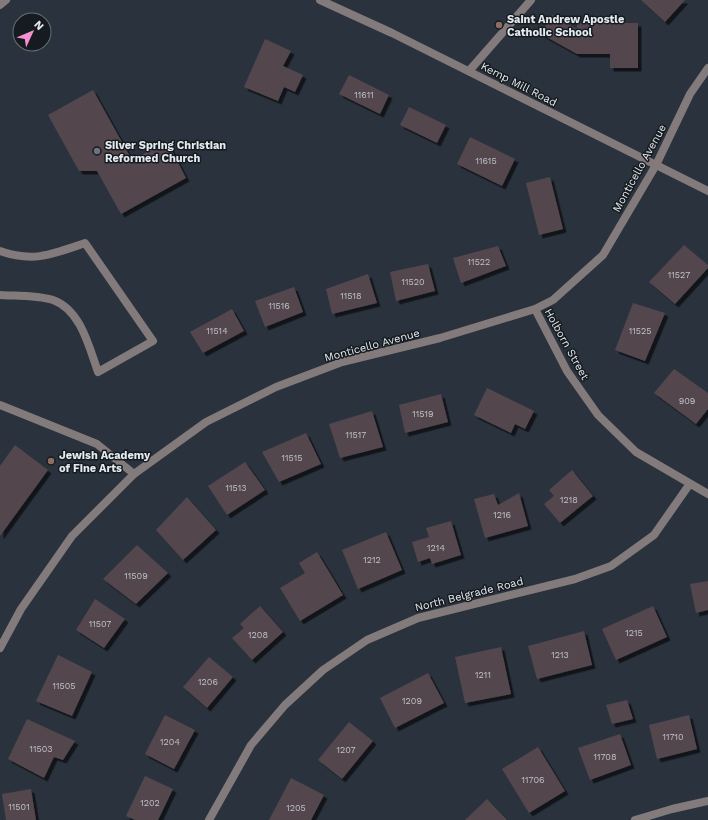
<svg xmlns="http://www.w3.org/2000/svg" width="708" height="820" font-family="'Work Sans',sans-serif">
  <defs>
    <filter id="shadow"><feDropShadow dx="3.5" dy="3.5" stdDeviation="0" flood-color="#0009"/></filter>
  </defs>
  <rect width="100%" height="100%" fill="#2a333d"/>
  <path fill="#53464e" filter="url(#shadow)" d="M 641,0 L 685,0 L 665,22 Z
    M 552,15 L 577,29 L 577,23 L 638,23 L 638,68 L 610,68 L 610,54 L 577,54 L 541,34 Z
    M 265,39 L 291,51 L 283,66 L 303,75 L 295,92 L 284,87 L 278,101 L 244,87 Z
    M 349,75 L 389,95 L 380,114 L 339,94 Z
    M 93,90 L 132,160 L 167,141 L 186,178 L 121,214 L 97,171 L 79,171 L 48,115 Z
    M 409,107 L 446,125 L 437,143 L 400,125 Z
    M 470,137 L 515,159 L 502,186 L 457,164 Z
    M 550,177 L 563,229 L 539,235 L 526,183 Z
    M 684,245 L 708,265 L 708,268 L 675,304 L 649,282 Z
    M 498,246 L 506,266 L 461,283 L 453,258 Z
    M 428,264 L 435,291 L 396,301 L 390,272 Z
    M 368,274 L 377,303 L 332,314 L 326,289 Z
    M 294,287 L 303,312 L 265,327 L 255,301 Z
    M 633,303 L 665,313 L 645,361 L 615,350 Z
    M 232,309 L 244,331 L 203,353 L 190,332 Z
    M 674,369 L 708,393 L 708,409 L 696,424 L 654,393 Z
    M 487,388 L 534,411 L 525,429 L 515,424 L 511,433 L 474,415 Z
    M 441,394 L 448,422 L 405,433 L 399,405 Z
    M 372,411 L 383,447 L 340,458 L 329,424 Z
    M 306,433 L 321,464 L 279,482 L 262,452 Z
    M 15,445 L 48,470 L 0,536 L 0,466 Z
    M 245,462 L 265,490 L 227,515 L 208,486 Z
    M 572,470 L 593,496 L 560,523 L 544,504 L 554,496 L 549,490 Z
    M 519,493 L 528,526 L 485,538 L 474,499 L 494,494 L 498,505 Z
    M 187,497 L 216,530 L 183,560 L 156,530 Z
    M 451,521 L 461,555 L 432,564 L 430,558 L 418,562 L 412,542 L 429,537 L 426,528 Z
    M 386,532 L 402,570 L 358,589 L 342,550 Z
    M 137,545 L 168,573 L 136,604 L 103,579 Z
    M 317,552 L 343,595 L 300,621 L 280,588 L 305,573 L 299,563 Z
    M 708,581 L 708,610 L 696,613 L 690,584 Z
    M 95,599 L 125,619 L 104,648 L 76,630 Z
    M 260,606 L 283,632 L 252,660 L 232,638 L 244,628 L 240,624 Z
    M 653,606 L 667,637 L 616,660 L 602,629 Z
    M 584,631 L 592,665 L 537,679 L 528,646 Z
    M 501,647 L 511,694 L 465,703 L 455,657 Z
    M 58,655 L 92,672 L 72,716 L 36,701 Z
    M 209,657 L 233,677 L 207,708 L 183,687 Z
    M 428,673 L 444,703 L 395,728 L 380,698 Z
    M 627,700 L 633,719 L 612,724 L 606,705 Z
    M 165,715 L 195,730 L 174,769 L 145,754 Z
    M 689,715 L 697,749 L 657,759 L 649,725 Z
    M 27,719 L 75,741 L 63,760 L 54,757 L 44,778 L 8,759 Z
    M 349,722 L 373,741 L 342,779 L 318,760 Z
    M 620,734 L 631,765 L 590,780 L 578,748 Z
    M 538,747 L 565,791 L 529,813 L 502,769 Z
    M 145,776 L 173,789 L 158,820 L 135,820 L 126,816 Z
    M 291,778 L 324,795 L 311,820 L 269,820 Z
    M 31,789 L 36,820 L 6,820 L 2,794 Z
    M 487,799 L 507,820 L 465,820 Z"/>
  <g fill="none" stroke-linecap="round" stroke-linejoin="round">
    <path stroke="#837b7b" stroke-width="8" d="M 469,71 L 531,0
      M 0,251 C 34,263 53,254 85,243 L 153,341 L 98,372 C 89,347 81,310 53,300 C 37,295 16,296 0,295
      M 0,405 L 97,444 L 134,474"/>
    <path stroke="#837b7b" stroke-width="8" d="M 535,309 L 567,371 L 598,415 L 636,452 L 708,494
      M 0,648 L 21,609 L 72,536 L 134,474 L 206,422 L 276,387 L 342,362 L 440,338 L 535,309 L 553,300 L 603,255 L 656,165 L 690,94 L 708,68
      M 209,820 L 251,745 L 285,705 L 323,670 L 367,640 L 418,618 L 575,579 L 611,566 L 654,535 L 689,485
      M 635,820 L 672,809 L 708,801"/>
    <path stroke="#837b7b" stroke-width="8" d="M 320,0 L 392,33 L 708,191
      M 0,5 L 6,0"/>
  </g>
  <g fill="#8d6e63" stroke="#161b1f" stroke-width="1.5">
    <circle cx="499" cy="25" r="4"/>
    <circle cx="51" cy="461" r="4"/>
  </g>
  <circle fill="#6b7280" stroke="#161b1f" stroke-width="1.5" cx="97" cy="151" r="4"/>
  <g text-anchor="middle" stroke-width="3" stroke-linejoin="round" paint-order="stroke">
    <g font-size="9" fill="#bfc1c8">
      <text x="364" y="98">11611</text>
      <text x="486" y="164">11615</text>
      <text x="479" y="265">11522</text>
      <text x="679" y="278">11527</text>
      <text x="413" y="285">11520</text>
      <text x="351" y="299">11518</text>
      <text x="279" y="309">11516</text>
      <text x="217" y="334">11514</text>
      <text x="640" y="334">11525</text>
      <text x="687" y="404">909</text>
      <text x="423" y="417">11519</text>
      <text x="356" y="438">11517</text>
      <text x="292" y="461">11515</text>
      <text x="236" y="491">11513</text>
      <text x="569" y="503">1218</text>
      <text x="502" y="518">1216</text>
      <text x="436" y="551">1214</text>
      <text x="372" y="563">1212</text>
      <text x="136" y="579">11509</text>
      <text x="100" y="627">11507</text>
      <text x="634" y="636">1215</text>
      <text x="258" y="638">1208</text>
      <text x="560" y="658">1213</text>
      <text x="483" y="678">1211</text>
      <text x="208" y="685">1206</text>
      <text x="64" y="689">11505</text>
      <text x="412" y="704">1209</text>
      <text x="673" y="740">11710</text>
      <text x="170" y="745">1204</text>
      <text x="41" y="752">11503</text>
      <text x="346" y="753">1207</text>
      <text x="605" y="760">11708</text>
      <text x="533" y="783">11706</text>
      <text x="150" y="806">1202</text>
      <text x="19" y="810">11501</text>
      <text x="296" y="811">1205</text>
    </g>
    <g font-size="11" font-weight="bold" fill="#e3eaf0" stroke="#161b1f" text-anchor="start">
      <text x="507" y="23">Saint Andrew Apostle<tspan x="507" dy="13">Catholic School</tspan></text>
      <text x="105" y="149">Silver Spring Christian<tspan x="105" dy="13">Reformed Church</tspan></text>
      <text x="59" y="459">Jewish Academy<tspan x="59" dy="13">of Fine Arts</tspan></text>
    </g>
    <g font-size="11" fill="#e3eaf0" stroke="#161b1f">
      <text transform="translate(519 84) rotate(27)" y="4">Kemp Mill Road</text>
      <text transform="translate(639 168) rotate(-61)" y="4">Monticello Avenue</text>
      <text transform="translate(567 344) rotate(61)" y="4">Holborn Street</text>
      <text transform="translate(372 345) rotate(-15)" y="4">Monticello Avenue</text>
      <text transform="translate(469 594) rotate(-14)" y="4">North Belgrade Road</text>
    </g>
  </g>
  <g transform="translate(32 32) rotate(46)"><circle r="19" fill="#161b1f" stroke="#686e73"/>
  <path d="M0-3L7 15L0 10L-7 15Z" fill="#f690d0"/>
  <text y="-6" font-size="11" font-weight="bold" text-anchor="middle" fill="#e3eaf0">N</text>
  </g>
</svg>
